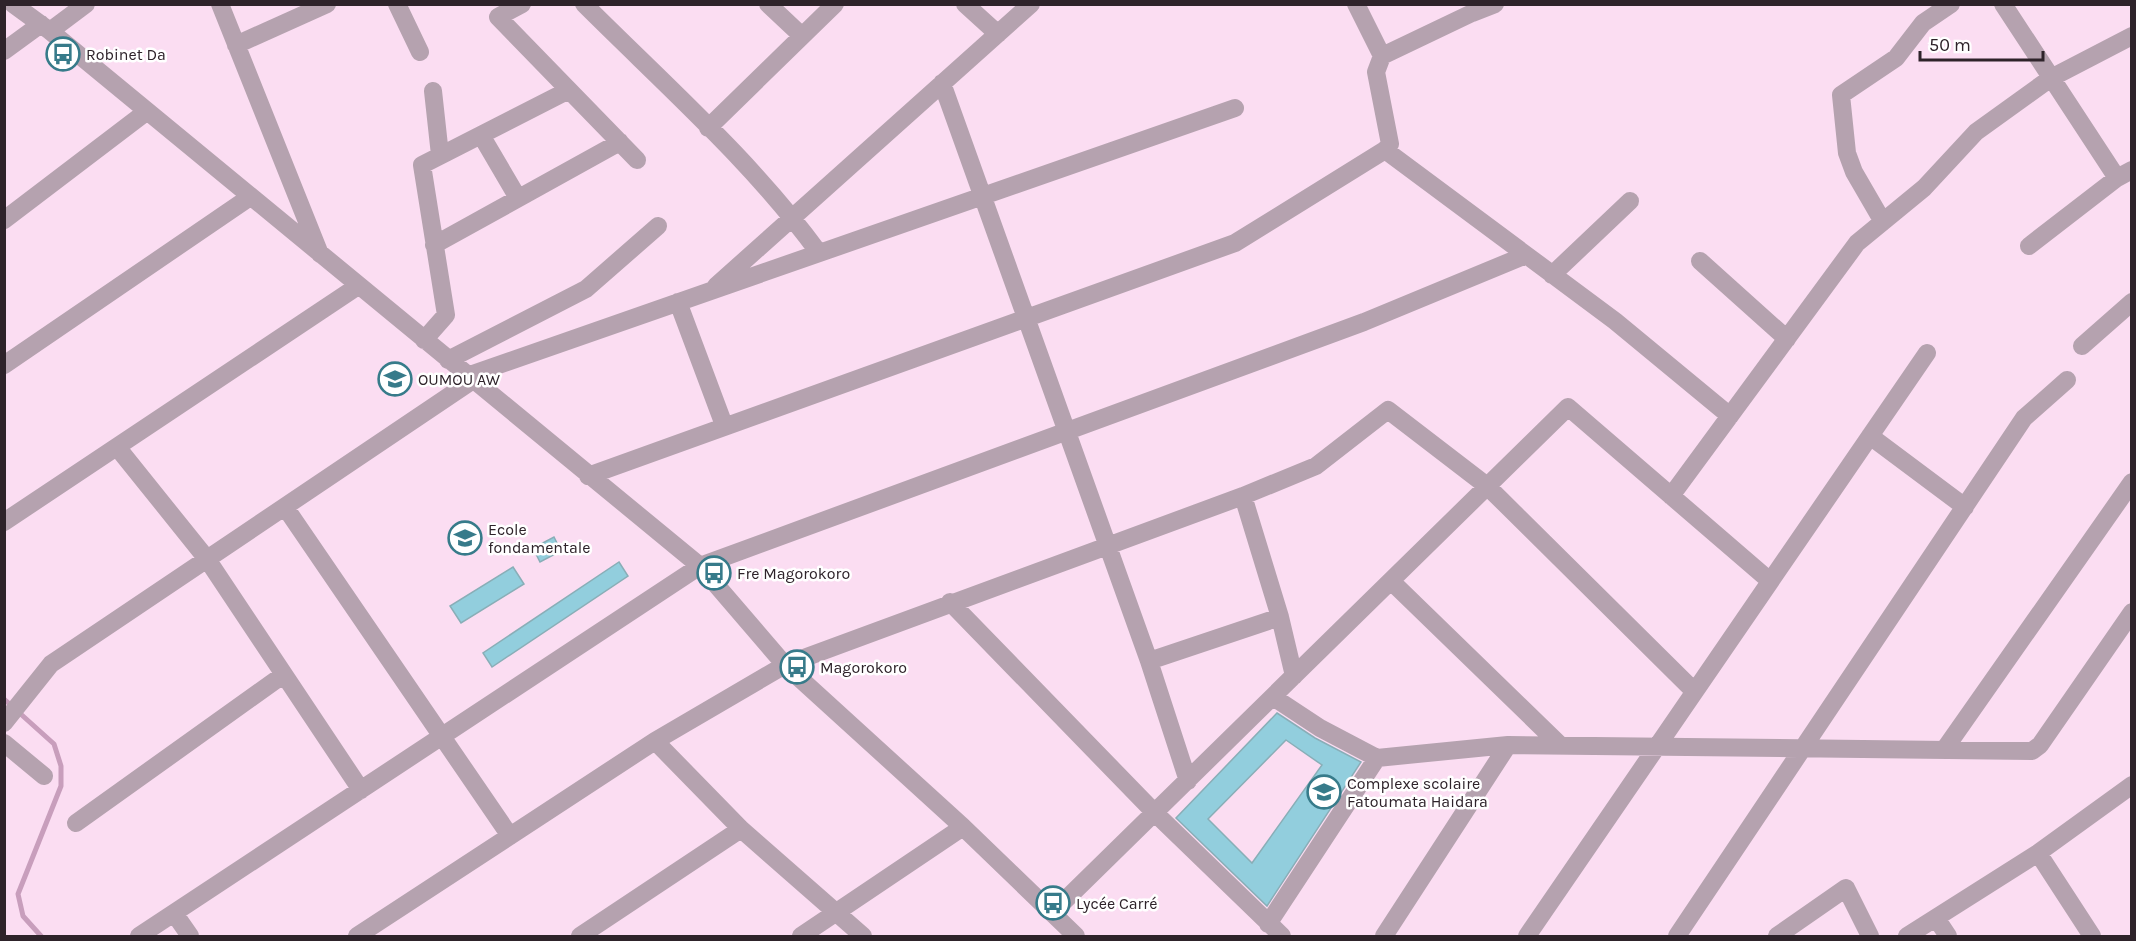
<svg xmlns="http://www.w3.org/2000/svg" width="2136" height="941" font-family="Karla,sans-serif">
  <rect width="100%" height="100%" fill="#fbddf2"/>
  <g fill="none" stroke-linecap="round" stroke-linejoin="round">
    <path stroke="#c89ebc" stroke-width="5" d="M 4,699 L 54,744 L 61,766 L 61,786 L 18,894 L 23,916 L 41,936"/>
  </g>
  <path fill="#92cedd" stroke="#89aeb7" stroke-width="1.5" fill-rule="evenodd" d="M 554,537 L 561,551 L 540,562 L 533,548 Z
    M 619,562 L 628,576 L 492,667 L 483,653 Z
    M 513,567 L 524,584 L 461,623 L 450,606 Z
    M 1277,713 L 1315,738 L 1361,762 L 1267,906 L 1176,818 ZM 1286,740 L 1322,765 L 1252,863 L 1208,819 Z"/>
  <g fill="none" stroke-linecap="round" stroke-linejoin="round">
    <path stroke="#b5a2af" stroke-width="18" d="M 13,4 L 50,31 L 700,566 L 785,665 L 963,827 L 1076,936
      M 220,4 L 320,254
      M 397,4 L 420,52
      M 522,4 L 498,17 L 637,160
      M 584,4 C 664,84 752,161 819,253
      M 768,4 L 802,36
      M 965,4 L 998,34
      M 1356,4 L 1382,56
      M 2003,4 L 2117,178
      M 50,31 L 86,4
      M 236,45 L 327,4
      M 4,51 L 41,24
      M 942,83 L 1149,661 L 1188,781
      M 433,91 L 440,155
      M 708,128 L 835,4
      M 481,135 L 518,198
      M 1385,150 L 1615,321 L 1730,416
      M 4,220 L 146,112
      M 1883,222 L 1854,172 L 1847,153 L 1841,95 L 1896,58 L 1923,23 L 1951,4
      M 434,245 L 620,142
      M 2029,246 L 2117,178 L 2132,170
      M 1700,261 L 1787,339
      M 1552,275 L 1630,201
      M 716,286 L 1031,4
      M 678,302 L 724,425
      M 424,340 L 446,315 L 422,165 L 569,90
      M 2082,346 L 2132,302
      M 448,360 L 586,289 L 658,226
      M 4,365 L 250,197
      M 467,376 L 1235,108
      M 1870,436 L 1965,507
      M 117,447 L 207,559 L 361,790
      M 588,476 L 1235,243 L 1385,150 L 1390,144 L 1376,72 L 1382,56 L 1472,13 L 1495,4
      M 1243,496 L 1280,617 L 1294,676
      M 1671,496 L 1857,243 L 1924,188 L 1976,132 L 2051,78 L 2132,36
      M 285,507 L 510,836
      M 4,522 L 358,286
      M 1391,581 L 1561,746
      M 950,602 L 1156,814 L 1282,936
      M 1149,661 L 1280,617
      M 1273,697 L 1320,728 L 1377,758 L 1508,745 L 2032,751 L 2040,745 L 2132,612
      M 4,723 L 51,664 L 473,380
      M 655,741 L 741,829 L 863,936
      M 4,743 L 44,776
      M 1944,750 L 2132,482
      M 76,823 L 283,675
      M 2038,853 L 2092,936
      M 1053,912 L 1568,407 L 1770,581
      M 174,913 L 190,936
      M 1936,918 L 1948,936
      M 1268,924 L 1377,758
      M 139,936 L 700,566 L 1364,322 L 1526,255
      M 357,936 L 655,741 L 785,665 L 1243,496 L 1316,466 L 1388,410 L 1487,486 L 1694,691
      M 580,936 L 741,829
      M 801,936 L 963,827
      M 1384,936 L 1508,745
      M 1527,936 L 1927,353
      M 1677,936 L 2024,418 L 2067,380
      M 1777,936 L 1846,888 L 1870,936
      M 1907,936 L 2038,853 L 2132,785"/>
  </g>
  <defs>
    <symbol id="bus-ring" viewBox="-11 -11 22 22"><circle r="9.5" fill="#fff" stroke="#377b8a" stroke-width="1.5"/><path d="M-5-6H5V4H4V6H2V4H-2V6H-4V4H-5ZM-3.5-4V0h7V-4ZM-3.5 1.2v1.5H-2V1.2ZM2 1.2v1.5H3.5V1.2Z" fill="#377b8a"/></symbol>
    <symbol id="school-ring" viewBox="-11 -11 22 22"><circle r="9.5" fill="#fff" stroke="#377b8a" stroke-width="1.5"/><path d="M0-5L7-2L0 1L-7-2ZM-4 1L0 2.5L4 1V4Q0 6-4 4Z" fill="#377b8a"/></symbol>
  </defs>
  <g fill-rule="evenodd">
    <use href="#bus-ring" x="44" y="35" width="38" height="38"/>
    <use href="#school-ring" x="376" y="360" width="38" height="38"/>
    <use href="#school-ring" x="446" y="519" width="38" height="38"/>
    <use href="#bus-ring" x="695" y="554" width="38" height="38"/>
    <use href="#bus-ring" x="778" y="648" width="38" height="38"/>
    <use href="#school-ring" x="1305" y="773" width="38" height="38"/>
    <use href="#bus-ring" x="1034" y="884" width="38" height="38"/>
  </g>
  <g text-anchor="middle" stroke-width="5" stroke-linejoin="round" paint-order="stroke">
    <g font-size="16" fill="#2e232a" stroke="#fff" text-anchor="start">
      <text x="86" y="60">Robinet Da</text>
      <text x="418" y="385">OUMOU AW</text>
      <text x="488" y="535">Ecole<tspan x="488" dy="18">fondamentale</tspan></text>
      <text x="737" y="579">Fre Magorokoro</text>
      <text x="820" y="673">Magorokoro</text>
      <text x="1347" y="789">Complexe scolaire<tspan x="1347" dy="18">Fatoumata Haidara</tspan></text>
      <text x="1076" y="909">Lycée Carré</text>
    </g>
  </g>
  <rect width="2136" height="941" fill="none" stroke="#2e232a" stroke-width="12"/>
  <path d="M1920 51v9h123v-9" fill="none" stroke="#2e232a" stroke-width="3"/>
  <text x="1929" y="51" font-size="18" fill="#2e232a" stroke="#ffffff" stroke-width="4.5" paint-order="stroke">50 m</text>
</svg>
